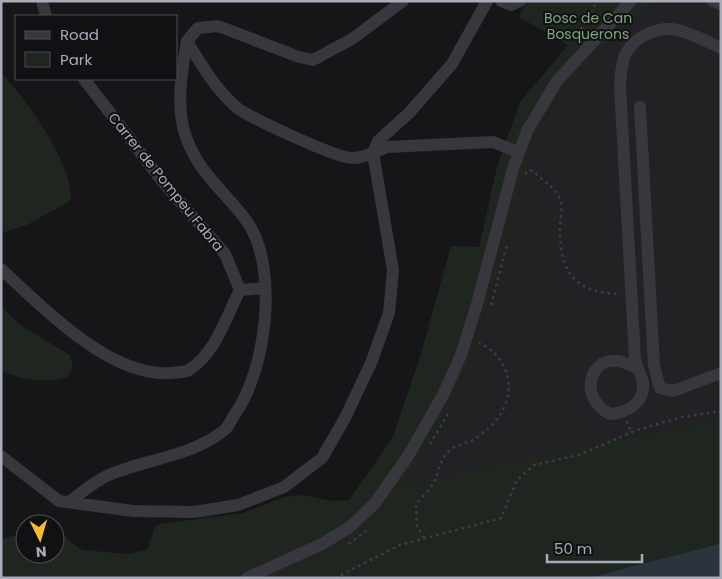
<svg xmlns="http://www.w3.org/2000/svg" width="722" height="579" font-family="Poppins,sans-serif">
  <rect width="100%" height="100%" fill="#161618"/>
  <path fill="#222225" d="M 678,1 L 721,1 L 721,419 L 399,487 L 440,424 L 467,368 L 494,284 L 517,190 L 531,143 L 558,96 L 618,32 L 649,5 Z"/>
  <path fill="#1e261f" d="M 526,1 L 678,1 L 649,6 L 618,32 L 558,96 L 531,143 L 494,284 L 467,368 L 440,424 L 400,486 L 721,419 L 721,544 L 587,578 L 1,578 L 1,539 L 25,533 L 25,554 L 55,554 L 55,532 C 67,535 72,545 83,550 L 127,554 L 147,550 L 155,527 L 160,524 L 243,513 L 284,497 L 303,495 L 332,501 L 349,500 L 393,437 L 421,354 L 451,246 L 479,247 L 497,167 L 520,102 L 568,45 L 519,17 Z
    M 1,72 C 27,101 71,160 71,199 L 67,203 L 27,225 L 1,233 Z
    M 1,306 L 19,324 L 70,355 L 73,367 L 68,377 C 43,384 25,380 1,371 Z"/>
  <path fill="#2b343c" d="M 719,544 L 721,544 L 721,578 L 587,578 Z"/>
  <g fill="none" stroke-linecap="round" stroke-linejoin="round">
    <path stroke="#3d3e44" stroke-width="2.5" stroke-dasharray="2.5 4" stroke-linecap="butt" d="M 575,41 L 597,1
      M 525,174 L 530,170 L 534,172 C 542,180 556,188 560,199 C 564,209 559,223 560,234 C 561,277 579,293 621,294
      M 491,305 L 507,245
      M 627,421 L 631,432
      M 430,444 L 449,412
      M 424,538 L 417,526 L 416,504 C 422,497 431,489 435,480 C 440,469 440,459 450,450 C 455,445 464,444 471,441 C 477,438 484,432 489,428 C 518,401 515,360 479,343
      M 349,544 L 366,531
      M 335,578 L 400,545 L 501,518 L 517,480 L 534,465 L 579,455 L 637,430 L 682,417 L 721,411"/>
    <path stroke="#37373d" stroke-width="12" d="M 42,1 L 46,16
      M 501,1 L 511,5 L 520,1
      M 713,1 L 721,4
      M 187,41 C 201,64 214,87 235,106 C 245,116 335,157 351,158 C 362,159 377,151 387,147 L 493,142 L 518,152
      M 187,41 L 198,28 L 218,26 L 299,57 L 313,60 L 352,39 L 403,1
      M 84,79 L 163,182 L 225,254 L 240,290
      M 640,107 L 654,366 L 660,388 L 673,391 L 721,373
      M 1,269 C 43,307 110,378 171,373 C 176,372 184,373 189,370 C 216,353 226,317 240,290 L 264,288
      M 637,368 C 631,365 625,362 618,361 C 588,357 579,399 610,414 C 627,413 645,403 643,383 C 642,375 637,368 635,360 L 620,85 C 621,75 621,65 625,55 C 634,36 659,26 678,30 C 692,34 707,41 721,48
      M 1,456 L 59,501 L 133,511 L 194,512 L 238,505 L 284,487 L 322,458 L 345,418 L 371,363 L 389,313 L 393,270 L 373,153 L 378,141 L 409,113 L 452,64 L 487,1
      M 69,502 C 81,493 95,481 109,475 C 146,459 189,457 222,432 C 228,429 231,420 235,414 C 266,370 279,270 248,223 C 224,189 194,171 183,127 C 177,99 182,69 187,41
      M 247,578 L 322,544 L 350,527 L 375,503 L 408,456 L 443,395 L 461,355 L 477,304 L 513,169 L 527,131 L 557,81 L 631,1"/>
  </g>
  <g text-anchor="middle" stroke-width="4" stroke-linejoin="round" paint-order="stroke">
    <g font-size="14" fill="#7ea481" stroke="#111113">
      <text x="588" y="23">Bosc de Can<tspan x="588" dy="16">Bosquerons</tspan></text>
    </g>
    <g font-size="14" fill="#a7acb8" stroke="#111113">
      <text transform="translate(166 182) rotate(51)" y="5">Carrer de Pompeu Fabra</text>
    </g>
  </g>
  <rect width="722" height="579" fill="none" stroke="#a7acb8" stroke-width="5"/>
  <rect x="15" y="15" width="162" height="65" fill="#111113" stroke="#4d4f55"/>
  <rect x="25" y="31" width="25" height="8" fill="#37373d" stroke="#4d4f55"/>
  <text x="60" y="40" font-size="15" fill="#a7acb8">Road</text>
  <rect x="25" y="52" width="25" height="15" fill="#1e261f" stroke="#4d4f55"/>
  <text x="60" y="65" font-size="15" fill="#a7acb8">Park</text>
  <g transform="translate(40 539) rotate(175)"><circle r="24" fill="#111113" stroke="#4d4f55"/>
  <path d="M0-4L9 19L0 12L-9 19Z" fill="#f8bb2e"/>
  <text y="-8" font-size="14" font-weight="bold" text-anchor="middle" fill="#a7acb8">N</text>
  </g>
  <path d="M547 554v8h95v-8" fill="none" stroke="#a7acb8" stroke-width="2.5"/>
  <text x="554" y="554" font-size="15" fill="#a7acb8" stroke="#111113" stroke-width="4" paint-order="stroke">50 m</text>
</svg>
